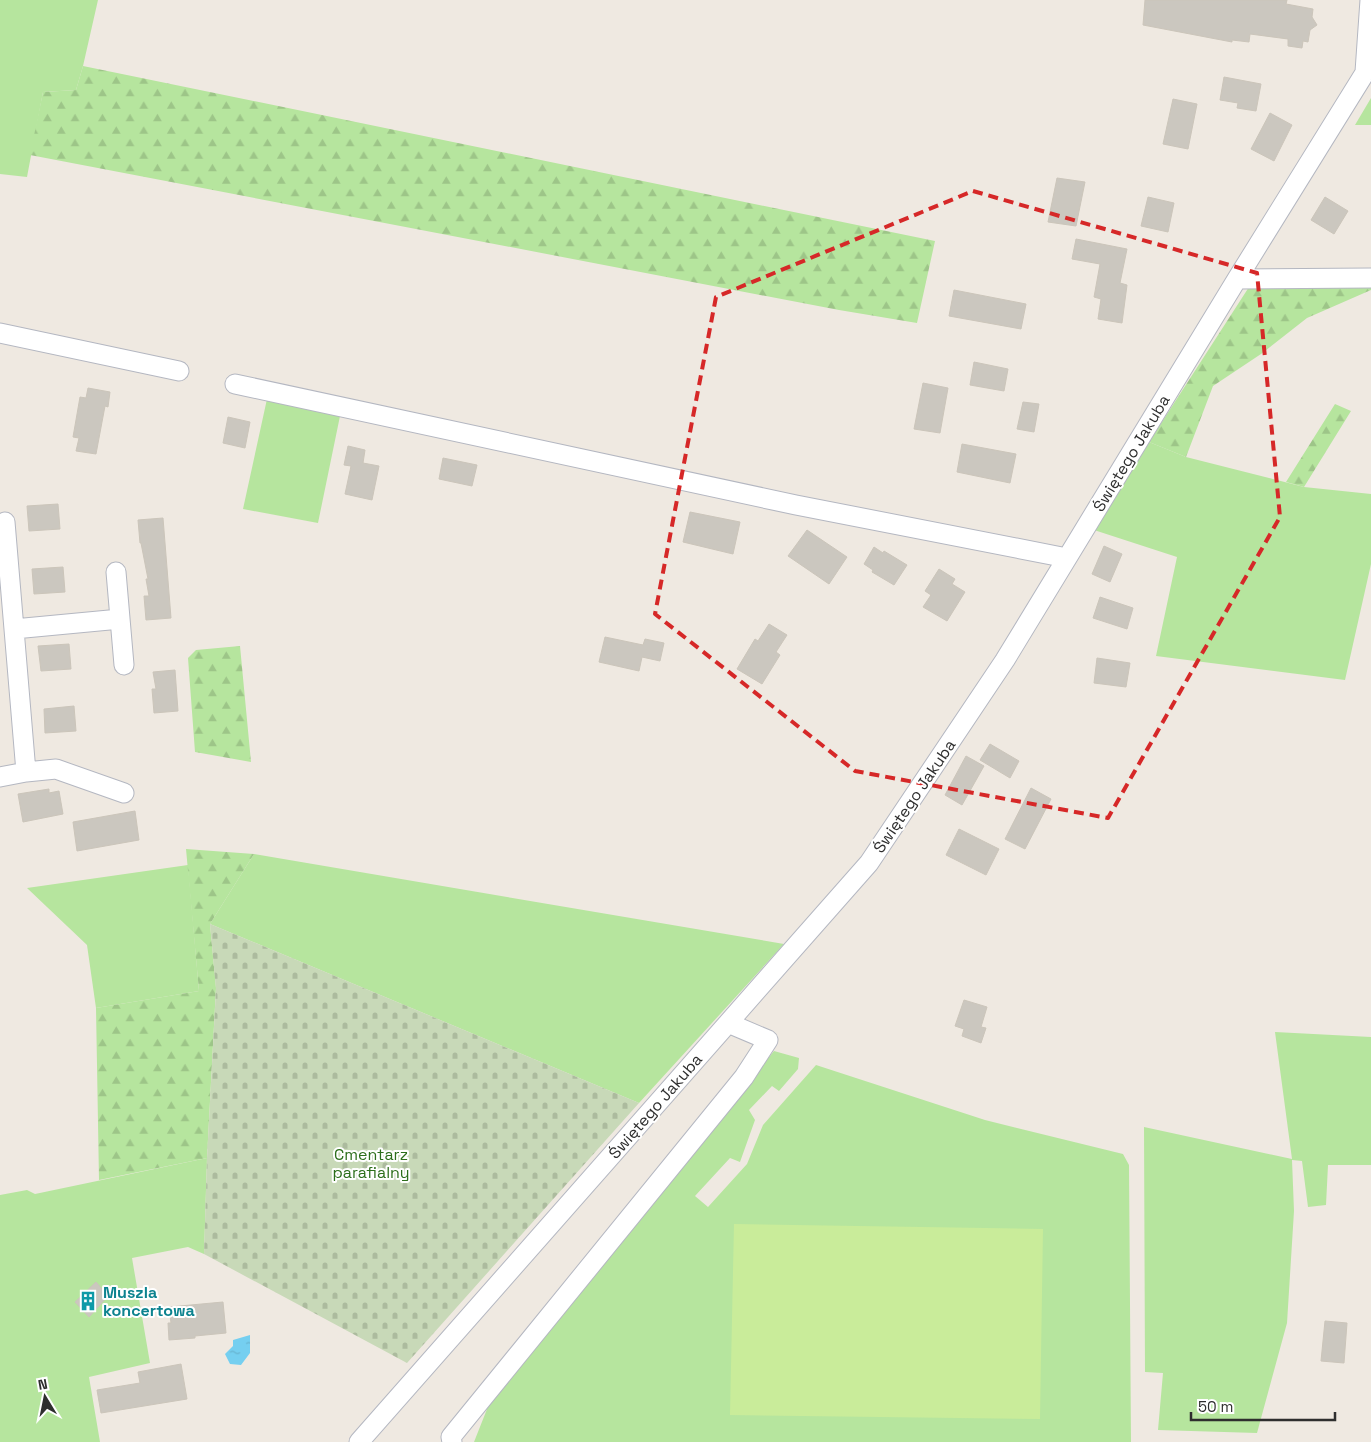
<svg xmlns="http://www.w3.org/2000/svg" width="1371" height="1442" font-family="'Space Grotesk',sans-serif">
  <defs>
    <pattern id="forest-firs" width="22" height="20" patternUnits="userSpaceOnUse" patternTransform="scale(1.25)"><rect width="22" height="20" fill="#b6e59e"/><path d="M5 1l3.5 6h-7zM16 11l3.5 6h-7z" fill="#9dc588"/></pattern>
    <pattern id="cemetery-stones" width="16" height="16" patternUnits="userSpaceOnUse" patternTransform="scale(1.25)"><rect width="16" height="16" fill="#c8d9b8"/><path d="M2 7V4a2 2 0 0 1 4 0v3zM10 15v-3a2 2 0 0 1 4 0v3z" fill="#acbb9e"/></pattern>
    <pattern id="water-ripples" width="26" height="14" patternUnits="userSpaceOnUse" patternTransform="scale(1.25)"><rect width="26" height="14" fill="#75cff0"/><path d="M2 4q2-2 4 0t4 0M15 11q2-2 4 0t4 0" fill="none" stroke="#66b2ce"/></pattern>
  </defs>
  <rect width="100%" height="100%" fill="#efe9e1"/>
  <path fill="#b6e59e" d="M 0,0 L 98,0 L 83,66 L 76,90 L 43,92 L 27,177 L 0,174 Z
    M 1371,98 L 1371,125 L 1355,125 Z
    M 267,399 L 340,416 L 318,523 L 243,509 Z
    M 1149,442 L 1186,457 L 1304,487 L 1371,494 L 1371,564 L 1345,680 L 1156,656 L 1177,557 L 1094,530 Z
    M 254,854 L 784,944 L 639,1103 L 210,924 Z
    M 188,865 L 199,991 L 96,1008 L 87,945 L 27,888 Z
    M 1275,1032 L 1371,1037 L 1371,1165 L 1328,1165 L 1326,1205 L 1308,1207 L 1302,1161 L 1292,1160 L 1294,1211 L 1287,1323 L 1257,1433 L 1158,1430 L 1163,1373 L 1145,1372 L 1144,1127 L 1292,1159 Z
    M 774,1051 L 799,1058 L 798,1069 L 779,1091 L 772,1086 L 749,1110 L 755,1120 L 740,1162 L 730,1158 L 695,1196 L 708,1207 L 747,1164 L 763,1125 L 816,1065 L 985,1120 L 1123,1154 L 1129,1165 L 1131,1442 L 474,1442 L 491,1399 Z
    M 207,1158 L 204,1254 L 188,1247 L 132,1258 L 150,1363 L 89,1377 L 100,1442 L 0,1442 L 0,1195 L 27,1190 L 35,1194 Z"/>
  <path fill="url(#forest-firs)" d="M 83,66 L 935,241 L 917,323 L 839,310 L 30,155 L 43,92 L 76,90 Z
    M 1249,287 L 1371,287 L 1371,290 L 1307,318 L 1261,354 L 1213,386 L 1186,457 L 1149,442 Z
    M 1335,404 L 1351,411 L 1304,487 L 1286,482 Z
    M 240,646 L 251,762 L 195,752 L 188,658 L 196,650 Z
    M 186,849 L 254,854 L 210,924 L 216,988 L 207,1158 L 99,1180 L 96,1008 L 199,991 Z"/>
  <path fill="url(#cemetery-stones)" d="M 210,924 L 639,1103 L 407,1363 L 204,1254 L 207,1158 L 216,989 Z"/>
  <path fill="#c9ec9a" d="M 734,1224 L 1043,1229 L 1040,1419 L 730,1415 Z"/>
  <path fill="url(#water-ripples)" d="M 250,1335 L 250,1353 L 241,1365 L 230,1364 L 225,1354 L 233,1346 L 233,1340 Z"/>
  <path fill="#cbc7bf" stroke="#cbc5ba" d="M 1145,0 L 1287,0 L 1286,4 L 1313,9 L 1312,17 L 1317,25 L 1310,30 L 1308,42 L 1303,41 L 1302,48 L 1288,46 L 1288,39 L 1250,34 L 1249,42 L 1232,40 L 1232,42 L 1143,25 Z
    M 1224,77 L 1261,84 L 1256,111 L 1237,108 L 1238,103 L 1220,100 Z
    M 1173,99 L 1197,104 L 1188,149 L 1163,144 Z
    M 1270,113 L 1292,125 L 1274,161 L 1251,149 Z
    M 1057,178 L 1085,182 L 1076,226 L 1048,222 Z
    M 1148,197 L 1174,203 L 1168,232 L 1141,226 Z
    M 1325,197 L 1348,211 L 1334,234 L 1311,220 Z
    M 1076,239 L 1127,249 L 1120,283 L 1127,285 L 1122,323 L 1098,319 L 1101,299 L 1094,297 L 1100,264 L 1072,259 Z
    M 954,290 L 1026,304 L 1021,329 L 949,316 Z
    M 974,362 L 1008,369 L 1004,391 L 970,385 Z
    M 923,383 L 948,388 L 940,433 L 914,429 Z
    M 88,388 L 110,392 L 108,407 L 105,406 L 96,454 L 76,451 L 79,438 L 73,437 L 80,397 L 86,398 Z
    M 1023,402 L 1039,404 L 1034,432 L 1017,429 Z
    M 228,417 L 250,422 L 245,448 L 223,443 Z
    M 962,444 L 1016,454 L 1010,483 L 957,472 Z
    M 348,446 L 365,450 L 363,463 L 379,466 L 372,500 L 345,494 L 351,466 L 344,465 Z
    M 443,458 L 477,465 L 472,486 L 439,479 Z
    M 58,504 L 60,529 L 29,531 L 27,506 Z
    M 690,512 L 740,522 L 733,554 L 683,542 Z
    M 163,518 L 171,618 L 146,620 L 144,596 L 149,596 L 146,579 L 148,579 L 141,543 L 140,543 L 138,520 Z
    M 807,530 L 847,557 L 829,584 L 788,556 Z
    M 1104,546 L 1122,554 L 1110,582 L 1092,574 Z
    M 874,547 L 883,553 L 884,551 L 907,565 L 894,585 L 872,572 L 873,570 L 864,564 Z
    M 63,567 L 65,592 L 34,594 L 32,569 Z
    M 939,569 L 955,579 L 952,584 L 965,592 L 947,621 L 923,607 L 931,595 L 925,591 Z
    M 1100,597 L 1133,608 L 1127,629 L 1093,618 Z
    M 769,624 L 787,635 L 776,652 L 780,655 L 762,684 L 737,669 L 755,639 L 758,641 Z
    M 605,637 L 643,645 L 645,639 L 664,643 L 660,661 L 642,657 L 639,671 L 599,662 Z
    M 69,644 L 71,669 L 41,671 L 38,646 Z
    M 1097,658 L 1130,663 L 1126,687 L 1094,683 Z
    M 175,670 L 178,711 L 154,713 L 152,689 L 156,689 L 153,672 Z
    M 74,706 L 76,731 L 45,733 L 44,709 Z
    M 990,744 L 1019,761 L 1010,778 L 980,760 Z
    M 966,756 L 984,766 L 962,805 L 945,795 Z
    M 1031,788 L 1051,799 L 1025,849 L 1005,839 Z
    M 49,789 L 49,793 L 59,791 L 63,814 L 23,822 L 18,794 Z
    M 135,811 L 139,840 L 77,851 L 73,822 Z
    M 959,829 L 999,849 L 986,875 L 946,855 Z
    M 964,1000 L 987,1007 L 981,1027 L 986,1028 L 981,1043 L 962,1036 L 964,1029 L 955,1026 Z
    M 96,1282 L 108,1296 L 89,1317 L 75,1302 Z
    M 223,1302 L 226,1333 L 195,1336 L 195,1338 L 169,1340 L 168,1323 L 171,1323 L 169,1307 Z
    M 1325,1321 L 1347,1323 L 1344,1363 L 1321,1361 Z
    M 181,1364 L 187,1399 L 101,1413 L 97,1390 L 140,1383 L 138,1372 Z"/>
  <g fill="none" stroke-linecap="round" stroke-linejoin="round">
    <defs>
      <path id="minor" d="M 1365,72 L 1370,0
        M 1237,279 L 1371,278
        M 0,333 L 179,371
        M 235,384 L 796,505 L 1067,558
        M 5,522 L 26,772
        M 116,572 L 124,665
        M 14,629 L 120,619
        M 0,777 L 26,772 L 56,769 L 124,793
        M 359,1442 L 869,863 L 1005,660 L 1237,279 L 1371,63
        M 452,1442 L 451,1437 L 744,1077 L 768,1040 L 728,1023"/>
    </defs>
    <use href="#minor" stroke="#b4b7c1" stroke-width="21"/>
    <use href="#minor" stroke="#fff" stroke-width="19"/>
  </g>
  <path fill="none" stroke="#d62828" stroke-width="4" stroke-dasharray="10 6" stroke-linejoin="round" d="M 973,191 L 1257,273 L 1280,517 L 1108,818 L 855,771 L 655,614 L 716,297 Z"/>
  <defs>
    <symbol id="building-bare" viewBox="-9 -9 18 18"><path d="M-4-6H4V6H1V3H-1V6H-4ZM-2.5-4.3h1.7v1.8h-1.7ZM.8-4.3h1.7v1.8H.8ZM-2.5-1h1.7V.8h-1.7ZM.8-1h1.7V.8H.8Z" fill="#0f9aa8" stroke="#fff" stroke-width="2.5" paint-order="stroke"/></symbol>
  </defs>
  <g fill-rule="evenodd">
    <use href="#building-bare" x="74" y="1287" width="28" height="28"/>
  </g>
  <g text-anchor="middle" stroke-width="4" stroke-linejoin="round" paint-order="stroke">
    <g font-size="16" fill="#2e2e2e" stroke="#fff">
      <text transform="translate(1131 453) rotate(-59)" y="6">Świętego Jakuba</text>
      <text transform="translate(914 796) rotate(-56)" y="6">Świętego Jakuba</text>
      <text transform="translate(655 1106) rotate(-49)" y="6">Świętego Jakuba</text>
    </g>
    <g font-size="16" fill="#2c6e1b" stroke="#fff">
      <text x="371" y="1160">Cmentarz<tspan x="371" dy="18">parafialny</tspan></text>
    </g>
    <g font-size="16" font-weight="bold" fill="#0d838f" stroke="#fff" text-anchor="start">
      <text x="103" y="1298">Muszla<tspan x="103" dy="18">koncertowa</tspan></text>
    </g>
  </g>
  <g transform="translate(45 1397) rotate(350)" stroke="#ffffff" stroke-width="4" paint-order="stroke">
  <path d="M0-4L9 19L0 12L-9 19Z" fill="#2e2e2e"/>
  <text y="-8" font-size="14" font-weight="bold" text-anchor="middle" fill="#2e2e2e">N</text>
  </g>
  <path d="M1191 1412v8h144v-8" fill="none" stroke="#2e2e2e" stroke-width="2.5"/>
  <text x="1198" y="1412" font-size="15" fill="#2e2e2e" stroke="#ffffff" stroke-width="4" paint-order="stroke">50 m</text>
</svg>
